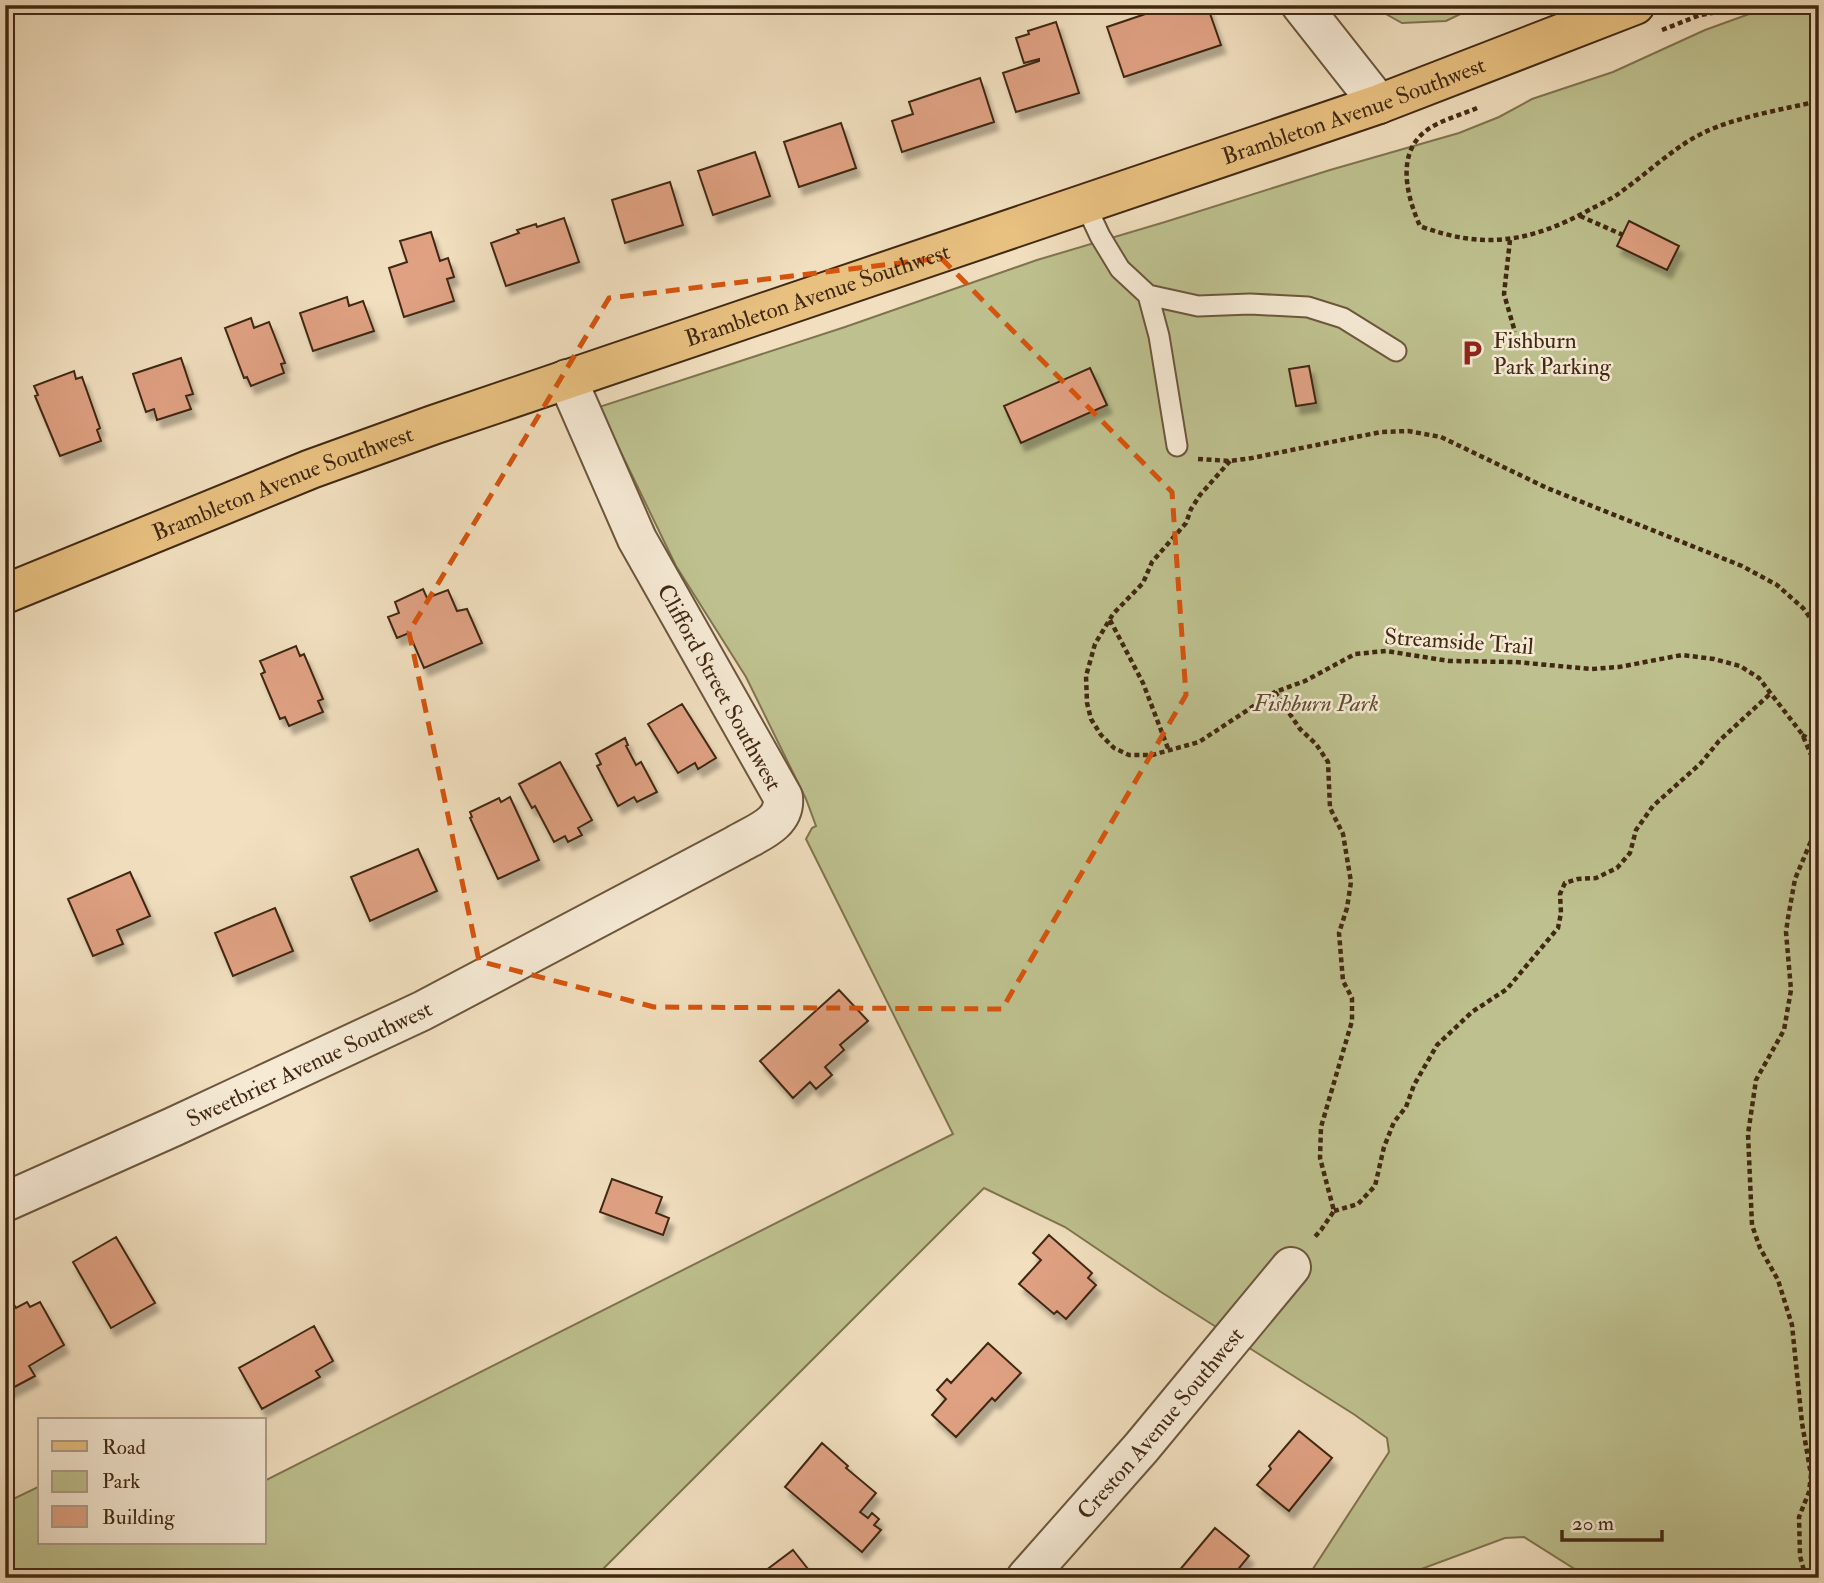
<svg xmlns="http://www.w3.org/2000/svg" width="1824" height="1583" font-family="'IM FELL Double Pica',serif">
  <defs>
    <filter id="shadow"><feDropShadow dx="4.5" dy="8" stdDeviation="2" flood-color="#0004"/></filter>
  </defs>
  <rect width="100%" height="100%" fill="#f1dfbf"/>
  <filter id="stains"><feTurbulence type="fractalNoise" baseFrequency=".00286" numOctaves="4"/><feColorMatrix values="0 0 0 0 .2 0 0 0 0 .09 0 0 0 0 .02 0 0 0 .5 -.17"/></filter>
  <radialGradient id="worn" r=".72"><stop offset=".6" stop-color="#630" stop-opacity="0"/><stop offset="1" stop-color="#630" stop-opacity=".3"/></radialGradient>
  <path fill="#bec18f" stroke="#807450" stroke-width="2" d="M 1370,5 L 1479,5 L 1446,21 L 1402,23 Z
    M 1774,5 L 1819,5 L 1819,1578 L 1589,1578 L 1524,1537 L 1505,1538 L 1397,1578 L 1307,1578 L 1389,1452 L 1387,1438 L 1355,1415 L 1161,1292 L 1065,1227 L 984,1188 L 594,1578 L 5,1578 L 5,1503 L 40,1486 L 40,1543 L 264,1543 L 264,1481 L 953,1134 L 806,839 L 812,828 L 816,826 L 806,799 L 746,677 L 676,566 L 599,407 L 845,327 L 1037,260 L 1165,222 L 1330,170 L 1459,133 L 1499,117 L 1532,99 L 1613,72 L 1705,30 Z"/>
  <path fill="#dfa182" stroke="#412812" stroke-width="2" filter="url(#shadow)" d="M 1172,5 L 1207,5 L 1221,45 L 1124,77 L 1107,27 Z
    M 1056,22 L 1079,93 L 1016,112 L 1003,73 L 1039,61 L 1039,59 L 1024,63 L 1016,38 L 1029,34 L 1028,31 Z
    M 980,78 L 994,122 L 902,152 L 892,121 L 913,114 L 909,102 Z
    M 841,123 L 856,168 L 799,187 L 784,142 Z
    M 755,152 L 770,196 L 713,215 L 698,171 Z
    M 670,182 L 683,225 L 625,243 L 612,200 Z
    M 564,218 L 579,262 L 506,286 L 491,243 L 519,233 L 517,230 L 536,224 L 537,227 Z
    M 1629,221 L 1679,246 L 1667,270 L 1617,246 Z
    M 431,232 L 440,261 L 448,258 L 454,277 L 447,279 L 454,301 L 404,317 L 389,268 L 407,262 L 400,241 Z
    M 347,297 L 349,306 L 363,301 L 374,331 L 313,351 L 300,313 Z
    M 251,318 L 254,328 L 269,322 L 285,363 L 281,364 L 284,373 L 251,386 L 247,377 L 244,378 L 225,328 Z
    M 181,358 L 193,394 L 186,396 L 191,409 L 157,420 L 154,409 L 146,412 L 133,374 Z
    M 1309,366 L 1316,403 L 1296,406 L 1289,369 Z
    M 1090,368 L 1107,405 L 1021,443 L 1004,406 Z
    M 74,371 L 76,379 L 82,377 L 100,428 L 97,430 L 101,441 L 60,456 L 35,396 L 38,395 L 34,386 Z
    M 423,589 L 427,598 L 448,590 L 457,611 L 467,609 L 482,643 L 424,668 L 409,633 L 397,638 L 388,617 L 399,613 L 395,602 Z
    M 296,646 L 300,656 L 304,654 L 323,699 L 318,701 L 323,712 L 289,726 L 285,717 L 280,719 L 261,674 L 265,672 L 260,661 Z
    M 682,704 L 716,758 L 698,769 L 695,763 L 678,773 L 648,724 Z
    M 625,738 L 628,745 L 626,746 L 636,765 L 641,762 L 657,792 L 637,802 L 634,797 L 618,806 L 597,766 L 601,764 L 596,754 Z
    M 560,762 L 592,820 L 578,828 L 582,835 L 568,842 L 565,836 L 554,842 L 535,806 L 532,808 L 519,784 Z
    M 510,797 L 539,860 L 498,879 L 470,818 L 472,817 L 470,812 L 499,798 L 501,802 Z
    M 418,849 L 437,891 L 370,921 L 351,877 Z
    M 130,872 L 150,916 L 117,930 L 123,944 L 93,956 L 68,899 Z
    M 275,908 L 293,951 L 233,976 L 215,933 Z
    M 839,990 L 868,1021 L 840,1045 L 844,1050 L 825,1067 L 832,1075 L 816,1089 L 810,1082 L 793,1098 L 760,1061 Z
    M 612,1179 L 662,1197 L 656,1213 L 669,1218 L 663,1235 L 600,1212 Z
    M 1049,1235 L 1092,1273 L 1088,1278 L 1096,1285 L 1066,1319 L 1057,1311 L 1054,1314 L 1019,1284 L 1041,1260 L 1033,1253 Z
    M 116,1237 L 155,1303 L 111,1328 L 73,1262 Z
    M 27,1302 L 30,1307 L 40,1302 L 64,1345 L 29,1366 L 35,1376 L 5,1392 L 5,1307 L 13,1303 L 16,1308 Z
    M 314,1326 L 333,1361 L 316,1371 L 320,1377 L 262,1409 L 239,1368 Z
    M 988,1343 L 1021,1373 L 995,1401 L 992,1398 L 956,1437 L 932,1415 L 946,1399 L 937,1390 L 947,1379 L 951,1383 Z
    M 1299,1431 L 1332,1458 L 1289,1511 L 1257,1485 L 1271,1469 L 1269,1466 Z
    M 822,1443 L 848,1466 L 846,1468 L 876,1493 L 860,1512 L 868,1518 L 872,1513 L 879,1519 L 874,1525 L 881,1530 L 862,1552 L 785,1487 Z
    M 1215,1528 L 1249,1556 L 1231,1578 L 1181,1578 L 1178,1572 Z
    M 793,1550 L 815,1578 L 763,1578 L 767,1574 L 765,1571 Z"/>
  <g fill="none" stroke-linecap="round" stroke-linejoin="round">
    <defs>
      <path id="lane" d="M 1085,204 L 1100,236 L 1120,269 L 1148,295 L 1159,336 L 1177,446
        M 1148,295 L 1198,306 L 1250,304 L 1308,307 L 1343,318 L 1396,351"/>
      <g id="street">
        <path d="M 1301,5 L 1379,104"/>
        <path id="s1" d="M 5,1202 L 173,1127 L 422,1011 L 736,845 C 756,833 786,824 783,797 L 637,539 L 567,379"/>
        <path id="s2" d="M 1026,1578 L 1141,1448 L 1291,1267"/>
      </g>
      <g id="primary">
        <path id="s3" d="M 5,594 L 311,469 L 433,425 L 1379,104 L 1635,5"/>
      </g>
    </defs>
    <use href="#lane" stroke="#6d563d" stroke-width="23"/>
    <use href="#street" stroke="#6d563d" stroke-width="42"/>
    <use href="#primary" stroke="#412812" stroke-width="42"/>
    <path stroke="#412812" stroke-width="4.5" stroke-dasharray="5 3.5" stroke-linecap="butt" d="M 1662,30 L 1700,15 L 1762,5
      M 1477,108 C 1461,115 1441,120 1427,130 C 1395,153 1407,197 1420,226 C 1483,250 1531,242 1589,210 C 1600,204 1612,199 1622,191 C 1649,172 1675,146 1705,132 C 1737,117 1784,109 1819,101
      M 1580,216 L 1623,235
      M 1510,240 L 1504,294 L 1515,332
      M 1198,459 L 1230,461 L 1252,458 L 1381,432 L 1408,431 L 1441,437 L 1547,488 L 1742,566 L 1777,585 L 1803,608 L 1819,630
      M 1230,461 L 1200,495 L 1191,509 L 1186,523 L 1152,562 L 1143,583 L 1113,614 L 1095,644 L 1086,676 L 1087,703 L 1091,719 L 1101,735 L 1114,748 L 1129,755 L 1152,755 L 1199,742 L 1275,692 L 1305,681 L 1355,654 L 1386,651 L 1449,661 L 1515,662 L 1592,669 L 1619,667 L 1682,655 L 1714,659 L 1740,666 L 1759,678 L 1802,734 L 1819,773
      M 1110,620 L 1143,683 L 1169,751
      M 1275,692 L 1300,729 L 1316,744 L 1328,762 L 1330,808 L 1343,834 L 1351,882 L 1347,908 L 1339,933 L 1343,981 L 1352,998 L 1352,1021 L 1321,1127 L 1320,1158 L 1334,1211 L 1321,1230 L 1313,1239
      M 1802,735 L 1819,744
      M 1334,1211 L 1358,1204 L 1375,1186 L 1384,1147 L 1394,1122 L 1406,1107 L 1414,1085 L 1437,1045 L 1472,1012 L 1507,989 L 1558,928 L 1561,913 L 1560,894 L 1565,883 L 1578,879 L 1596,878 L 1617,868 L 1630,853 L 1636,830 L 1653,806 L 1701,763 L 1719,741 L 1771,693
      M 1806,1578 L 1800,1556 L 1799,1517 L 1809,1492 L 1811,1475 L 1802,1423 L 1792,1325 L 1778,1280 L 1760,1248 L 1752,1225 L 1748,1134 L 1756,1080 L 1784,1030 L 1791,990 L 1786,932 L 1788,918 L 1795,879 L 1819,822
      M 1816,1578 L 1819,1568"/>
    <use href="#lane" stroke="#f6ead5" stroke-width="19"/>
    <use href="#street" stroke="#f6ead5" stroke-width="38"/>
    <use href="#primary" stroke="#e8c080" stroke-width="38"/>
  </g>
  <path fill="none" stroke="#d7540d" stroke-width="5" stroke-dasharray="14 9" stroke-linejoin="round" d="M 941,258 L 1172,492 L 1186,695 L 1002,1009 L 654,1007 L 479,961 L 409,632 L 609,298 Z"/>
  <defs>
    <symbol id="parking-bare" viewBox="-9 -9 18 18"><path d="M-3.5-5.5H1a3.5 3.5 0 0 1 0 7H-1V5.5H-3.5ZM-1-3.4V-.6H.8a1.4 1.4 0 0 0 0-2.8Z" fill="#8f2418" stroke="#f6ead5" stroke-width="2.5" paint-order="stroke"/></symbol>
  </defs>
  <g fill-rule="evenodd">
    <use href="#parking-bare" x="1453" y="334" width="38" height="38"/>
  </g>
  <g text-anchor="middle" stroke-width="5" stroke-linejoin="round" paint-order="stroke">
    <g font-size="23" fill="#412812" stroke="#f6ead5">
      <text dy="8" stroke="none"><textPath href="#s3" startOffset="1433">Brambleton Avenue Southwest</textPath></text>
      <text dy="8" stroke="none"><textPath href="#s3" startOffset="866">Brambleton Avenue Southwest</textPath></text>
      <text dy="8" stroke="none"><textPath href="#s3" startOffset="299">Brambleton Avenue Southwest</textPath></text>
      <text transform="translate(1459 641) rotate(4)" y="8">Streamside Trail</text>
      <text transform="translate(720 687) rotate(61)" y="8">Clifford Street Southwest</text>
      <text dy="8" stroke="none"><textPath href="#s1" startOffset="334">Sweetbrier Avenue Southwest</textPath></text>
      <text dy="8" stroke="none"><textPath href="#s2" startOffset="205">Creston Avenue Southwest</textPath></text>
    </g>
    <g font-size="23" fill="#412812" stroke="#f6ead5" text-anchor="start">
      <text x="1493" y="348">Fishburn<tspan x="1493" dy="26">Park Parking</tspan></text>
    </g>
    <g font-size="23" font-style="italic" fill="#604e31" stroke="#f6ead5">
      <text x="1316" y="711">Fishburn Park</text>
    </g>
  </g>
  <rect width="1824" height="1583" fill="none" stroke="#f1dfbf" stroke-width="28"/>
  <rect x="7" y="7" width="1810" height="1569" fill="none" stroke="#412812" stroke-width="3.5"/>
  <rect x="14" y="14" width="1796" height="1555" fill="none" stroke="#412812" stroke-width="2"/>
  <rect x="38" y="1418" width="228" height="126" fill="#f6ead5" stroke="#ae9c87" stroke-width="2"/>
  <rect x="52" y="1441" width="35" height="10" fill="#e8c080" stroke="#ae9c87" stroke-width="2"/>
  <text x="102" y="1454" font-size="21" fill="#412812">Road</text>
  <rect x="52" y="1471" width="35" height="21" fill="#bec18f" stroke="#ae9c87" stroke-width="2"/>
  <text x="102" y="1488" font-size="21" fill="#412812">Park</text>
  <rect x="52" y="1506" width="35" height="21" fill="#dfa182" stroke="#ae9c87" stroke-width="2"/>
  <text x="102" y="1524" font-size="21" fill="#412812">Building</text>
  <path d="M1562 1530v10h100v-10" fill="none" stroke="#412812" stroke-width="3.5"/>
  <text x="1572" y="1530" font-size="21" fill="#412812" stroke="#f6ead5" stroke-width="5" paint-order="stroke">20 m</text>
  <rect width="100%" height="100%" filter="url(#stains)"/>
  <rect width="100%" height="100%" fill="url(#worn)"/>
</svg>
